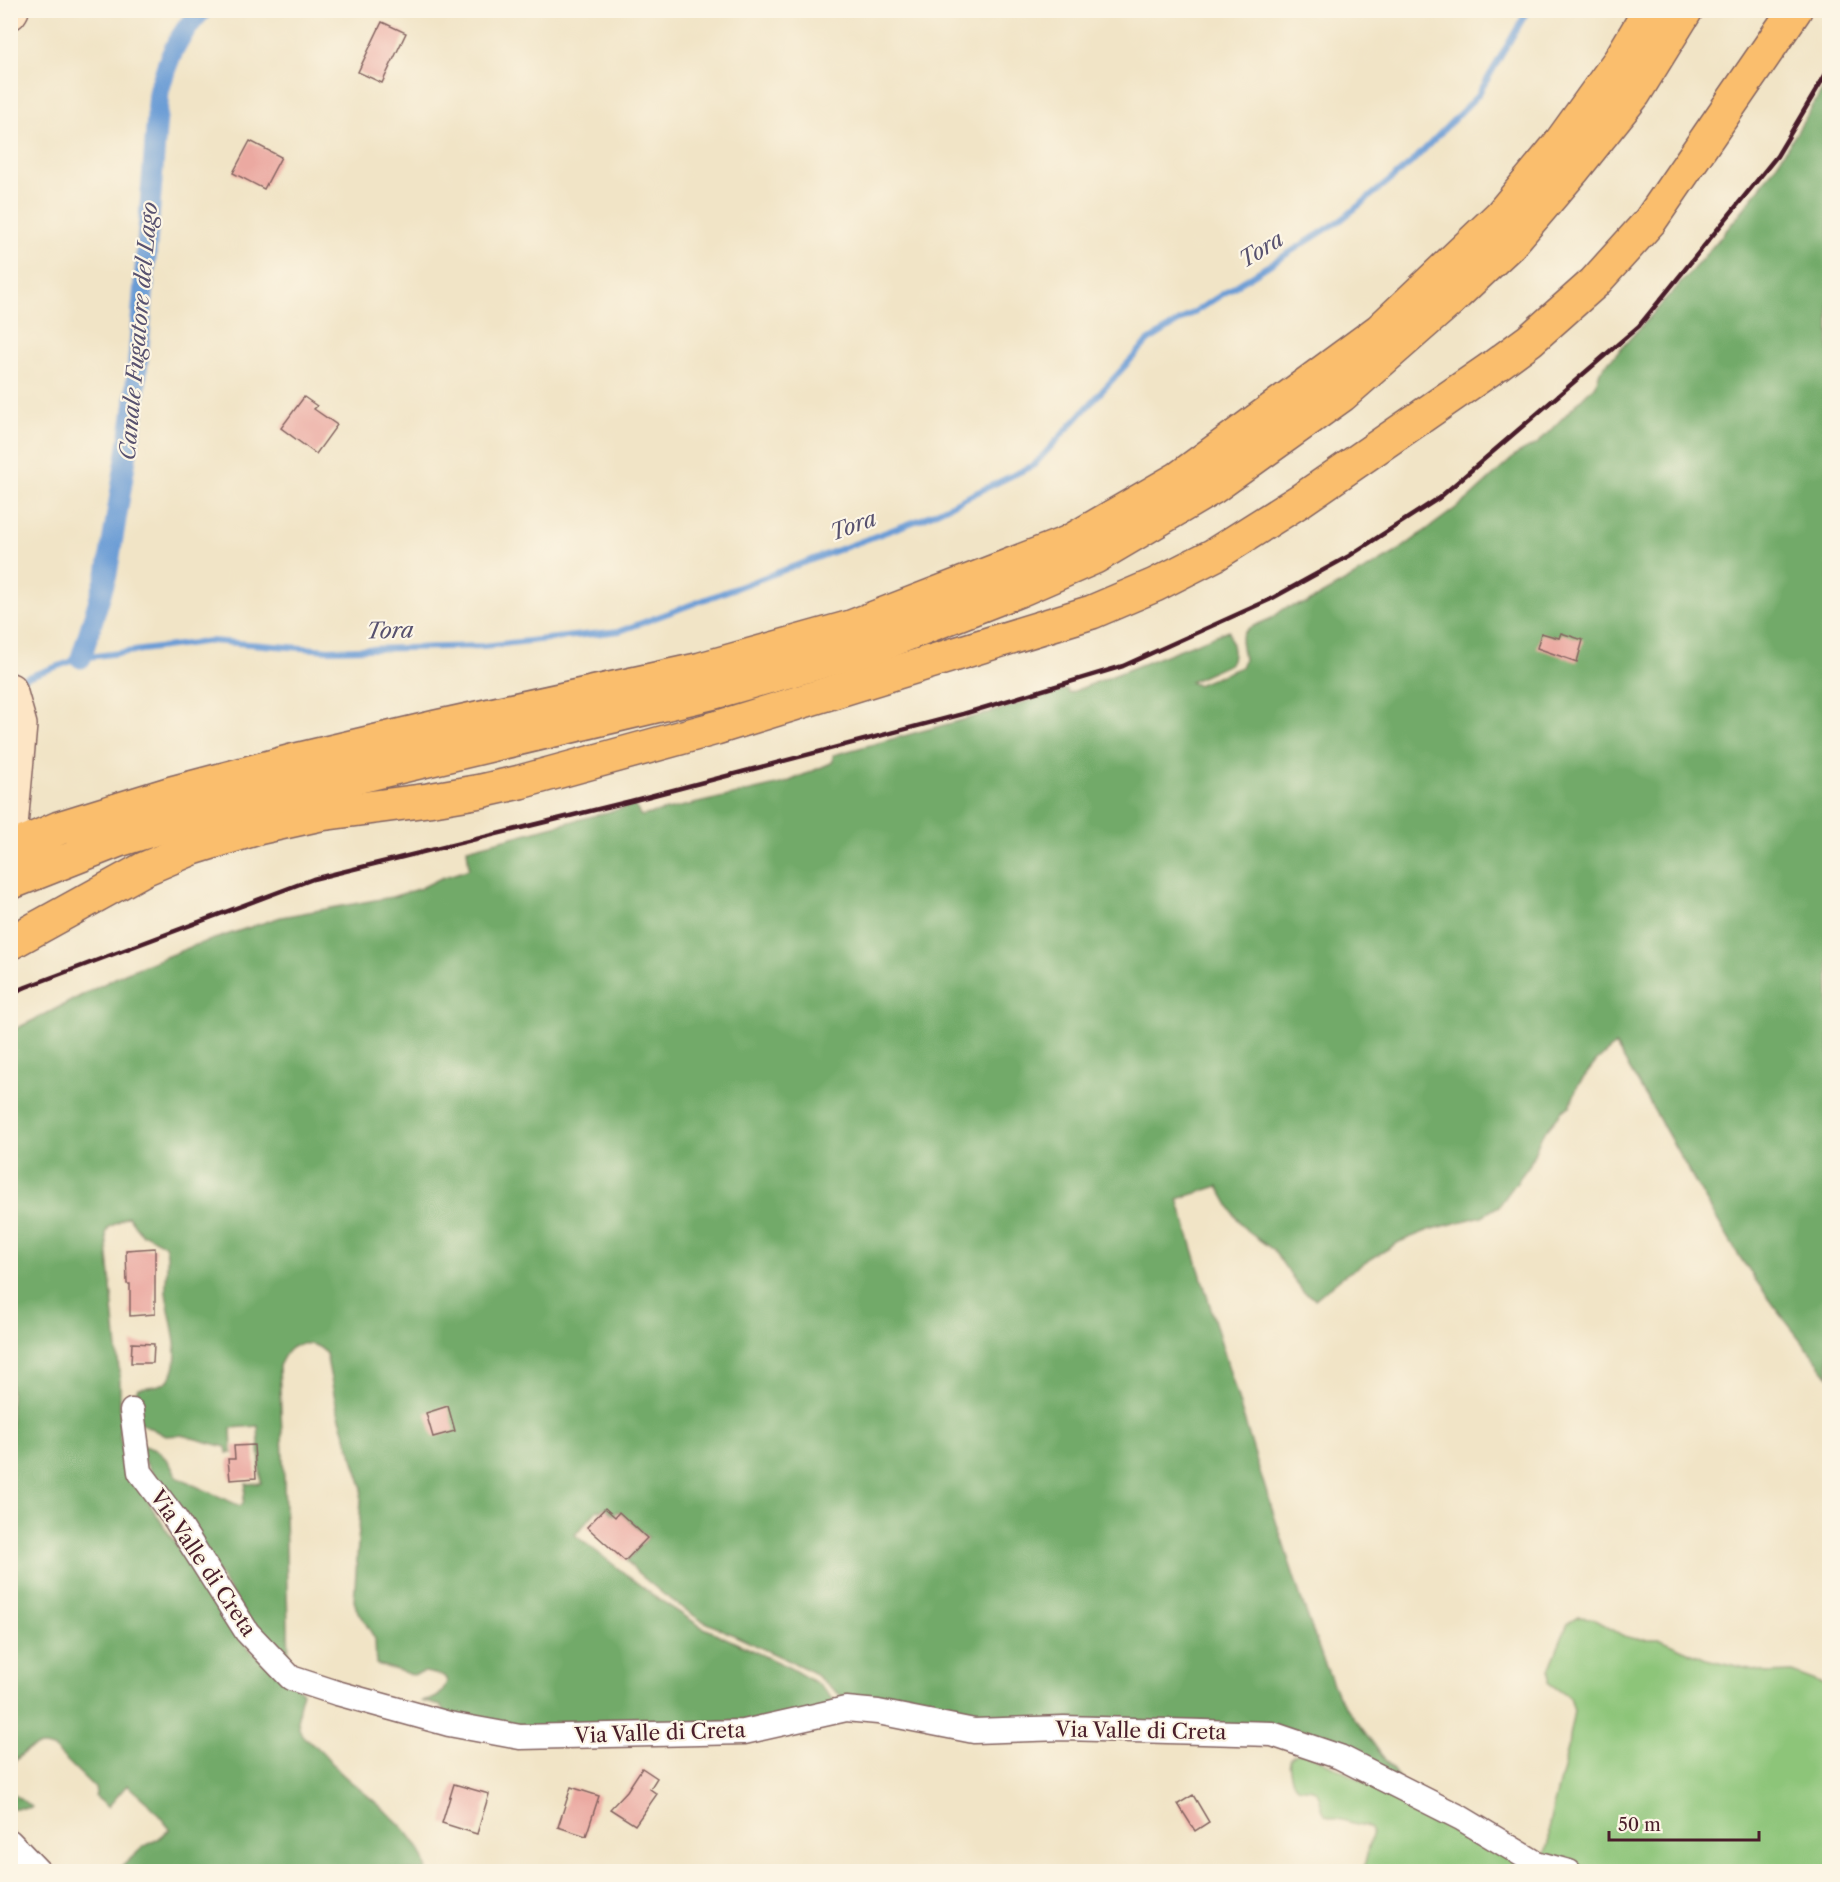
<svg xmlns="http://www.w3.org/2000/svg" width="1840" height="1882" font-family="'Libre Caslon Text',serif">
  <rect width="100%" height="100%" fill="#fcf5e5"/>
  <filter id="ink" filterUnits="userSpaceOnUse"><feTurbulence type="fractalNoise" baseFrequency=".0167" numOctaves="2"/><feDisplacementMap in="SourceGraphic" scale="12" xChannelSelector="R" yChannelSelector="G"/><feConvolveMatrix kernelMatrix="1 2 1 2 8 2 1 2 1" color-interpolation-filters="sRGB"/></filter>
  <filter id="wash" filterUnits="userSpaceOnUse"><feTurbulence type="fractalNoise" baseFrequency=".008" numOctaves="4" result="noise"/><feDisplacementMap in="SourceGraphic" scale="24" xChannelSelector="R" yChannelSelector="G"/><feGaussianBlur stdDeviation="1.35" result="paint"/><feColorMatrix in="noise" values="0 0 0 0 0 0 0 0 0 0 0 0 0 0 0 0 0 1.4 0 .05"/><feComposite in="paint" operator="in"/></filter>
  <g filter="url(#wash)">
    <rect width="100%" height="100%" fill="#f1e4c6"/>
    <path fill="#8dc579" stroke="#6c7252" stroke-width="1.5" d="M 1578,1617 L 1591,1618 L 1624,1636 L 1636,1639 L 1660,1639 L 1706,1659 L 1767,1673 L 1792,1672 L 1829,1686 L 1830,1866 L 1827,1871 L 1610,1872 L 1544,1860 L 1549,1843 L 1549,1823 L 1568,1749 L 1569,1736 L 1574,1711 L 1570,1698 L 1549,1683 L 1549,1670 L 1568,1623 Z
      M 1304,1752 L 1542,1871 L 1363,1871 L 1372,1835 L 1371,1829 L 1365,1826 L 1326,1816 C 1319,1809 1323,1797 1314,1790 C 1309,1786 1301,1790 1296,1786 C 1292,1782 1287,1764 1291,1758 C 1293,1755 1300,1753 1304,1752 Z"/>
    <path fill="#72aa69" stroke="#5e644a" stroke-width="1.5" d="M 1829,79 L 1829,1376 C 1797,1335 1764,1295 1736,1251 C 1694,1183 1657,1112 1615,1045 L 1596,1062 L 1578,1085 L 1570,1106 L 1563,1110 L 1542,1135 L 1530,1164 L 1499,1206 L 1482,1216 L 1429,1230 L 1399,1242 L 1343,1276 L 1315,1299 L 1303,1292 L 1273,1250 L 1247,1231 L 1235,1216 L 1218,1186 L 1178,1199 L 1260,1472 L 1301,1598 L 1322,1657 L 1338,1696 L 1406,1788 L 1308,1744 L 1037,1727 L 856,1708 L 809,1670 L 699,1619 L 663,1594 L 638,1573 L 627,1561 L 648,1537 L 618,1511 L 614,1515 L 605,1507 L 600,1511 L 598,1509 L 575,1535 L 654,1596 L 700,1626 L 790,1668 L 816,1683 L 835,1701 L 833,1716 L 525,1733 L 449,1718 L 441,1706 L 421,1701 C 436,1701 443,1694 447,1681 L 444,1676 L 425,1672 L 413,1675 L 376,1664 L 375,1639 L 356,1607 L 354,1601 L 362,1486 L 337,1409 L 326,1354 C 319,1343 300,1340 290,1349 C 285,1353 282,1360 279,1366 L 284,1479 L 289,1662 L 281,1669 L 132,1442 L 158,1451 L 168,1461 L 178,1478 L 240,1506 L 243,1504 L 246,1484 L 261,1483 L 258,1426 L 231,1428 L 232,1453 L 227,1453 L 226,1447 L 181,1435 L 165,1436 L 134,1419 L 134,1396 L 138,1388 C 147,1387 163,1387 169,1379 C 185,1361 168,1314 166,1292 C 165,1276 170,1259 165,1245 L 145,1234 L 142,1235 L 128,1216 L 108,1228 L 106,1234 L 120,1381 L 120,1438 L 126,1461 L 154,1511 L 217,1607 L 252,1652 L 303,1692 C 299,1704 295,1720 301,1733 C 304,1740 313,1742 318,1748 C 326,1755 332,1764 340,1772 C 368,1799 420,1830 427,1871 L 117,1871 L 143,1847 L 158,1839 L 170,1829 L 152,1807 L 127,1785 L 108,1807 L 95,1796 L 96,1794 L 95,1788 L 55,1749 C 36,1740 23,1752 11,1765 L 11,1031 L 44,1015 L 125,973 L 193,946 L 281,917 L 392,897 L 421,888 L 441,878 L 467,870 L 469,868 L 467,849 L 634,805 L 641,816 L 785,783 L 831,763 L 833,761 L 833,755 L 992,712 L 1067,689 L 1069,693 L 1229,630 C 1230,642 1237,652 1230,664 L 1190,682 L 1197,685 L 1241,667 L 1244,660 L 1241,640 L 1243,634 L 1249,628 L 1272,618 L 1285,608 L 1307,603 L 1395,553 L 1468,499 L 1517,454 L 1537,444 L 1594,386 L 1597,381 L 1600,371 C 1650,317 1701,263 1746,206 C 1778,166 1803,122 1829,79 Z
      M 11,1792 L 32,1807 L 31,1808 L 11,1808 Z"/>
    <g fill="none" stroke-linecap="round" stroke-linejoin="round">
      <path stroke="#6b9cd5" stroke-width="6" d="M 16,681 L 81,658 L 210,641 L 328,650 L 483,646 L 620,631 L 924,518 L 1034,465 L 1148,341 L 1341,220 L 1411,163 L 1478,95 L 1528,10"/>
      <path stroke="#6b9cd5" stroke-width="21" d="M 81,658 L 107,574 L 134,410 L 159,91 C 168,58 177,36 202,10"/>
    </g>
    <g id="blocks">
      <path fill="#eba9a1" d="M 382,22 L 406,33 L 382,83 L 358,72 Z
        M 250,141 L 281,157 L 264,189 L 233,173 Z
        M 304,397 L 317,406 L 314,409 L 337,425 L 316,454 L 281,428 Z
        M 1541,633 L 1559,638 L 1561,633 L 1583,640 L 1577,662 L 1537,648 Z
        M 155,1248 L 155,1314 L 130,1316 L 130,1284 L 127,1284 L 126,1250 Z
        M 132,1343 L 154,1344 L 153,1363 L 131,1363 Z
        M 448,1406 L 455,1431 L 433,1437 L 426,1413 Z
        M 254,1445 L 256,1478 L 230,1480 L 228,1459 L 235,1459 L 234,1446 Z
        M 605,1508 L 615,1517 L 619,1512 L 647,1538 L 625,1561 L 587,1527 Z
        M 642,1768 L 657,1778 L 650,1789 L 657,1794 L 635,1825 L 610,1809 L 627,1791 Z
        M 454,1784 L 489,1794 L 477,1834 L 442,1823 Z
        M 571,1787 L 599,1796 L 586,1836 L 558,1827 Z
        M 1193,1795 L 1209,1822 L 1195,1831 L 1178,1804 Z"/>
    </g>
  </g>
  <g filter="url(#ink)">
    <use href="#blocks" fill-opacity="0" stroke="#846461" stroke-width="1.5"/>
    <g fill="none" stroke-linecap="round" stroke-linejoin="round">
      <defs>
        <path id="street" d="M 132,1411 L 140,1472 L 176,1520 L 247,1632 L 291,1678 L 337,1693 L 449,1724 L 520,1737 L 744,1732 L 846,1709 L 878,1712 L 974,1731 L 1064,1728 L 1272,1734 L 1340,1757 L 1461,1818 L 1536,1863 L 1569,1872
          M 10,1842 L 39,1872"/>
        <path id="secondary" d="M 10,13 L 12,10
          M 10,690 L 20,725 L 10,837"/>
        <path id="primary" d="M 10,943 L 144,869 L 193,848 L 258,828 L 321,814 L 428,800 L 481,791 L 520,782 L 716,728 L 1092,612 L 1155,585 L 1214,555 L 1301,500 L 1496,365 L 1530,340 L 1594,283 L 1650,221 L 1795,10"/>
        <path id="highway" d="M 10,849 L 59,828 L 172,793 L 296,760 L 436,727 L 701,669 L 851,627 L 1067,543 L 1179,478 L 1380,330 L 1501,215 L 1558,146 L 1620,60 L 1650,10
          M 10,883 L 119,840 L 212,811 L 715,692 L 879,645 L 1017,591 L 1095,557 L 1212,488 L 1342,395 L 1450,300 L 1510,244 L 1574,169 L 1634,94 L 1686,10"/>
      </defs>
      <use href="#street" stroke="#846461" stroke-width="27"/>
      <use href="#secondary" stroke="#846461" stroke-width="36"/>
      <use href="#primary" stroke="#846461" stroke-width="36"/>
      <use href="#highway" stroke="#846461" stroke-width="36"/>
      <use href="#street" stroke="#fff" stroke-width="24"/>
      <use href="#secondary" stroke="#fde5c5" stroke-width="33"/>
      <use href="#primary" stroke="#fabe6d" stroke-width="33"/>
      <use href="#highway" stroke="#fabe6d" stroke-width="33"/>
      <path stroke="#4a1f2b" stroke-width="4.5" d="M 10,994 L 26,987 L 313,879 L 631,801 L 963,714 L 1123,666 L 1269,600 L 1349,556 L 1439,498 L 1639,326 L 1777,156 L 1830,67"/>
    </g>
  </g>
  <g text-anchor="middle" stroke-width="4.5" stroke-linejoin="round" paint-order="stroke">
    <g font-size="21" fill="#4a1f2b" stroke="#fcf5e5">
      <text transform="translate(203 1563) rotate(56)" y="7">Via Valle di Creta</text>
      <text transform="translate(1141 1731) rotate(1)" y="7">Via Valle di Creta</text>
      <text transform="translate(660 1733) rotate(-2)" y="7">Via Valle di Creta</text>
    </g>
    <g font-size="22" font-style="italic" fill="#57516f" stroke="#fcf5e5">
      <text transform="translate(1261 249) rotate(-32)" y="8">Tora</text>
      <text transform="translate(138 331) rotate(-85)" y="8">Canale Fugatore del Lago</text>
      <text transform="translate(853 525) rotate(-20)" y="8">Tora</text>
      <text transform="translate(390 630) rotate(-1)" y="8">Tora</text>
    </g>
  </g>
  <rect width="1840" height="1882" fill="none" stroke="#fcf5e5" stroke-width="36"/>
  <path d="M1609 1831v9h150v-9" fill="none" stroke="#4a1f2b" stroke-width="3"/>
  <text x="1618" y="1831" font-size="18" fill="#4a1f2b" stroke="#fcf5e5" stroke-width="4.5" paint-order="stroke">50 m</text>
</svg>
